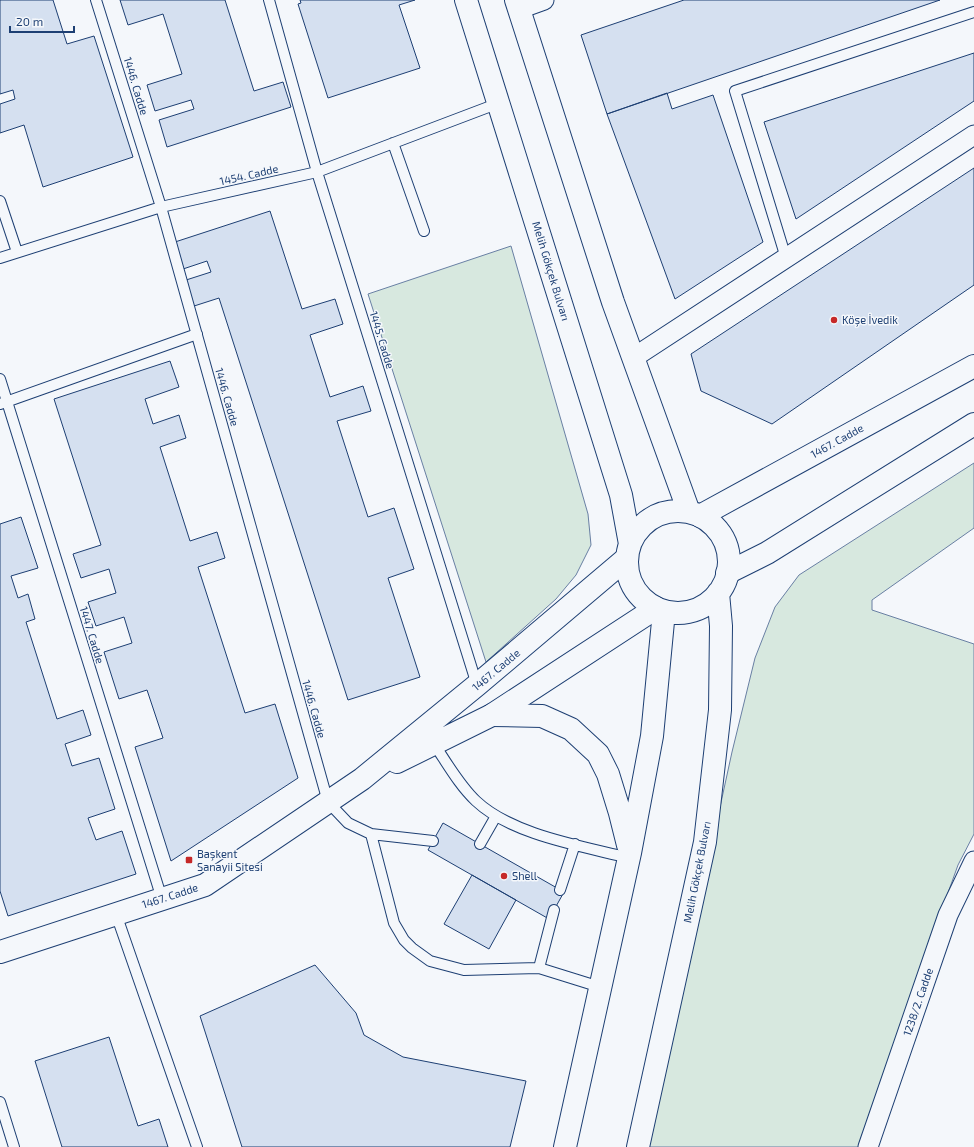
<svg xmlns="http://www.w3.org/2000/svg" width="974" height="1147" font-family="'Exo 2',sans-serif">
  <rect width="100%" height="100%" fill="#f4f7fb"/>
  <path fill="#d7e8df" stroke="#687fa3" d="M 511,246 L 588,514 L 591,545 L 576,575 L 556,599 L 486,662 L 368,294 Z
    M 974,463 L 974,528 L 872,600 L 872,610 L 974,644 L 974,834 L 958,865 L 899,1029 L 860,1147 L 646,1147 L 732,752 L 755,658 L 775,607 L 799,575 Z"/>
  <path fill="#d5e0f0" stroke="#1d3f73" d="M 0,0 L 53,0 L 67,44 L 94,36 L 133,157 L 43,187 L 24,125 L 0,133 L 0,104 L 15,99 L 13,90 L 0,94 Z
    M 120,0 L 225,0 L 254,91 L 283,82 L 291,107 L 167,147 L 159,120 L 194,109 L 191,100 L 155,111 L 147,85 L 182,74 L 163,14 L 128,25 Z
    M 300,0 L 415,0 L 399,5 L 420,68 L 328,98 L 298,4 L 301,3 Z
    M 684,0 L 940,0 L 607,114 L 581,35 Z
    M 974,53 L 974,101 L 796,219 L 764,122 Z
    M 667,93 L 672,109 L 713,95 L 763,242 L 675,299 L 607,114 Z
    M 974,168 L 974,285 L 772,424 L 701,391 L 691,354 Z
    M 270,211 L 302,309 L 335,299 L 343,324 L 310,335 L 330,397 L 363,386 L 371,411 L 337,421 L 368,517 L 394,508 L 414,569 L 388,578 L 420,677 L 348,700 L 219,298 L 191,307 L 183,281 L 211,272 L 207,261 L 183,269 L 175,242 Z
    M 170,361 L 179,387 L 145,399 L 153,424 L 179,415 L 186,438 L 160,447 L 190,541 L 217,532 L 225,558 L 198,567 L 245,713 L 275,704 L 298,778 L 171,861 L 135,747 L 163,738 L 147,690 L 119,699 L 104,652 L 132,643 L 124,617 L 96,626 L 88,602 L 116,593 L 109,569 L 81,578 L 73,554 L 101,545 L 54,399 Z
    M 21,517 L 38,568 L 11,576 L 18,598 L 28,594 L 35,619 L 26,622 L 57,719 L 83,710 L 91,735 L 65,744 L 72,766 L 99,758 L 115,809 L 88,818 L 96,840 L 122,831 L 136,874 L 8,916 L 0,891 L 0,524 Z
    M 443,823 L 564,892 L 549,919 L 428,850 Z
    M 472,875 L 516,900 L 489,949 L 444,924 Z
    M 315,965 L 356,1013 L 364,1035 L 403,1057 L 526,1081 L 510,1147 L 242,1147 L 200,1016 Z
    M 109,1037 L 138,1126 L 159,1119 L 168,1147 L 62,1147 L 35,1061 Z"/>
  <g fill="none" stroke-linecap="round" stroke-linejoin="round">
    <defs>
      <path id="service" d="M 96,0 L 161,207 L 328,802 L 348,823 L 371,834 L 433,841
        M 269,0 L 317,172 L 477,685
        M 393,143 L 424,231
        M 0,201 L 17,252
        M 0,258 L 161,207 L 317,172 L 499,103
        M 786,258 L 735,91 L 974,12
        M 0,379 L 162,899
        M 0,404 L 197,334
        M 434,744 C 447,763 459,785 476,801 C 512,835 582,846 629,858
        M 371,834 L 394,923 L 404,940 L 412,948 L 430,961 L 464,970 L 539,968
        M 480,844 L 496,816
        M 560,890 L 575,844
        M 554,910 L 539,968 L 600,987
        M 116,914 L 197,1147
        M 0,1102 L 14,1147"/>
      <path id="minor" d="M 519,9 L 544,0
        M 633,358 L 974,135
        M 868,1147 L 948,915 L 974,861"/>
      <path id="tertiary" d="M 397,762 L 492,715 L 656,608
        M 0,952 L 205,885 L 362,779 L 477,685 L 627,558"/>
      <path id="secondary" d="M 700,516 L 974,366
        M 727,573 L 767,553 L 974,424"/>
      <path id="primary" d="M 466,0 L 621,495 L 630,544
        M 516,0 L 613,302 L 689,512
        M627 562a51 51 0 1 1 102 0a51 51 0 1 1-102 0Z
        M 492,715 L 542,716 L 571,729 L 598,754 L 608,774 L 620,813 L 628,845
        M 565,1147 L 630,853 L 652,736 L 664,611
        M 638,1147 L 705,842 L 720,710 L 721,626 L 718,593"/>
    </defs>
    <use href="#service" stroke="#1d3f73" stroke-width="12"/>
    <use href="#minor" stroke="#1d3f73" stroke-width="21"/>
    <use href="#tertiary" stroke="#1d3f73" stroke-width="24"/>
    <use href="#secondary" stroke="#1d3f73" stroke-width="24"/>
    <use href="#primary" stroke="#1d3f73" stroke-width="24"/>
    <use href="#service" stroke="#f4f7fb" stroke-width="10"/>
    <use href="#minor" stroke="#f4f7fb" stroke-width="19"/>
    <use href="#tertiary" stroke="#f4f7fb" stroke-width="22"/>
    <use href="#secondary" stroke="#f4f7fb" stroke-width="22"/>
    <use href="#primary" stroke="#f4f7fb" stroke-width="22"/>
  </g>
  <g fill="#c62828" stroke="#f4f7fb" stroke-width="1.5">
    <circle cx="834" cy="320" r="4"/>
    <rect x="185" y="856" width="8" height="8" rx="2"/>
    <circle cx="504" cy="876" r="4"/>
  </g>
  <g text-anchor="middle" stroke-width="3" stroke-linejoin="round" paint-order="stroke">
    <g font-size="11" fill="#1d3f73" stroke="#f4f7fb">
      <text transform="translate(136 86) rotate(73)" y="4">1446. Cadde</text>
      <text transform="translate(249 175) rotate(-13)" y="4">1454. Cadde</text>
      <text transform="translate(551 271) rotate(73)" y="4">Melih Gökçek Bulvarı</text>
      <text transform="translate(382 340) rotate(73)" y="4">1445. Cadde</text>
      <text transform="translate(227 397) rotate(74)" y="4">1446. Cadde</text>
      <text transform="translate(837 441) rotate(-29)" y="4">1467. Cadde</text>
      <text transform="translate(92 635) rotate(73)" y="4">1447. Cadde</text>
      <text transform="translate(496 670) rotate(-40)" y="4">1467. Cadde</text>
      <text transform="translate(314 709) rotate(74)" y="4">1446. Cadde</text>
      <text transform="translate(697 872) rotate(-79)" y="4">Melih Gökçek Bulvarı</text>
      <text transform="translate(170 896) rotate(-18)" y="4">1467. Cadde</text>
      <text transform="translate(918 1002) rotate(-71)" y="4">1238/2. Cadde</text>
    </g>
    <g font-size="11" fill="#1d3f73" stroke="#f4f7fb" text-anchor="start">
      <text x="842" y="324">Köşe İvedik</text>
      <text x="197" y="858">Başkent<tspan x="197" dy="13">Sanayii Sitesi</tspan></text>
      <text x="512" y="880">Shell</text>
    </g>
  </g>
  <path d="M10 26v6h64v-6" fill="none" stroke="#1d3f73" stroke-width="2"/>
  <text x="16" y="26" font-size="12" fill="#1d3f73" stroke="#f4f7fb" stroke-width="3" paint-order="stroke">20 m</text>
</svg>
